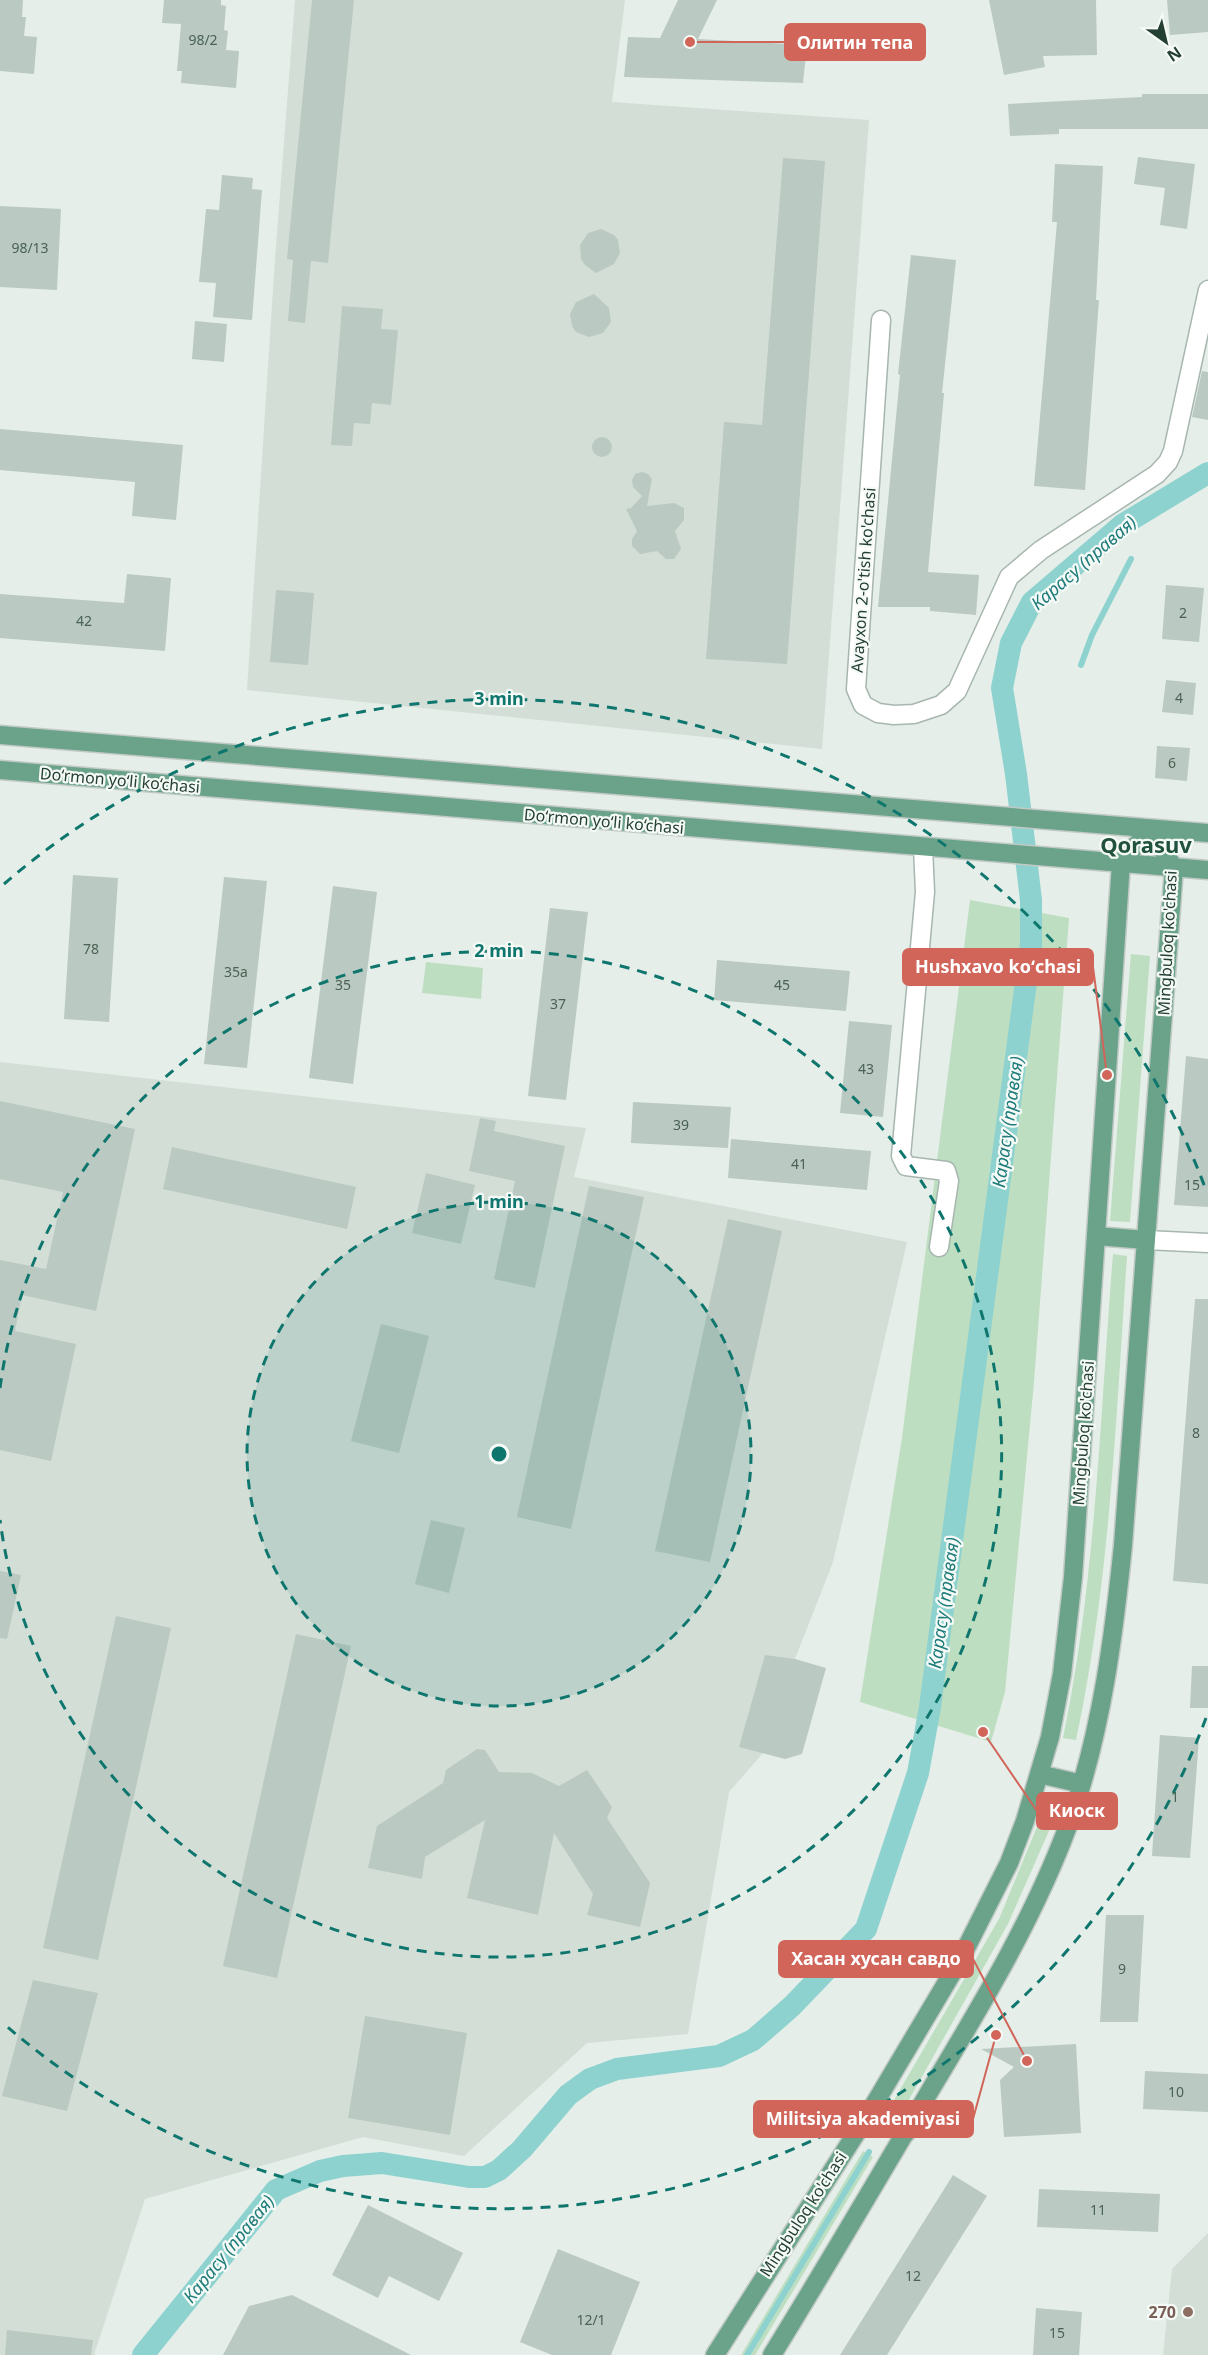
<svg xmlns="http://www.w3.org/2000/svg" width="1208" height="2355" font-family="'Noto Sans',sans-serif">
  <rect width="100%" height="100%" fill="#e5eee8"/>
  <path fill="#d3ded7" d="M 295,0 L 625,0 L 612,102 L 869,120 L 822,749 L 247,690 L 275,259 Z
    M 0,1062 L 586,1128 L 574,1177 L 907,1242 L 833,1562 L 795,1659 L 794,1704 L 763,1753 L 729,1792 L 688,2034 L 587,2043 L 464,2156 L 363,2137 L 145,2199 L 94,2355 L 0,2355 Z
    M 1208,2233 L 1208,2355 L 1163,2355 L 1172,2269 Z"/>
  <path fill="#bedec1" d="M 970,900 L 1069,918 L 1034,1382 L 1005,1692 L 991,1742 L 860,1702 L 902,1438 Z
    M 1131,954 L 1150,956 L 1130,1222 L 1110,1221 Z
    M 426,962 L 483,968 L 481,999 L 422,993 Z
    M 1113,1254 L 1127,1256 C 1116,1418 1110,1581 1076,1740 L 1063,1738 C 1096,1579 1100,1416 1113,1254 Z
    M 1044,1810 L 1056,1815 L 1008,1924 L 906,2105 L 894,2100 L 999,1919 Z
    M 863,2151 L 873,2157 L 755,2355 L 741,2355 Z"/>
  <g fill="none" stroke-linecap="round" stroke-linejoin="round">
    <path stroke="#8ed2d0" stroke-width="6" d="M 1081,665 L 1092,635 L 1131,559
      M 747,2355 L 869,2152"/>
    <path stroke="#8ed2d0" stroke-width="22" d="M 143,2355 L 276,2190 L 320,2171 L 343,2166 L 382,2163 L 469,2177 L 485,2177 L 499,2170 L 522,2149 L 568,2095 L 590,2079 L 617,2069 L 719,2056 L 753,2040 L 767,2028 L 792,2006 L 866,1929 L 918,1773 L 930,1707 L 1031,944 L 1031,900 L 1016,774 L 1002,688 L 1011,643 L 1032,602 L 1122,525 L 1208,473"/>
  </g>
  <path fill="#bac9c1" d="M 0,0 L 23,0 L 22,17 L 26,17 L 24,36 L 37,37 L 34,74 L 0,71 Z
    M 164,0 L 221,0 L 221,5 L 226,6 L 224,30 L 228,31 L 226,50 L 239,51 L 236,88 L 181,83 L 182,71 L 177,71 L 181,24 L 162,23 Z
    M 312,0 L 354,0 L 328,263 L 311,261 L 305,323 L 288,321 L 293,260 L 287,259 Z
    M 678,0 L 717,0 L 698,39 L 807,45 L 803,83 L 624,77 L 628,37 L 660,38 Z
    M 989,0 L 1096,0 L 1097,55 L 1043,56 L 1045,67 L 1004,75 Z
    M 1167,0 L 1208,0 L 1208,32 L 1170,35 Z
    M 1142,94 L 1208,94 L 1208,129 L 1059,129 L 1059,134 L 1010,136 L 1008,104 L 1142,97 Z
    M 1138,157 L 1195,164 L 1187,229 L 1160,225 L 1165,188 L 1134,184 Z
    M 783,158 L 825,161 L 787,664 L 706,659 L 724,422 L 762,425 Z
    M 1055,164 L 1103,166 L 1096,300 L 1099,300 L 1085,490 L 1034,486 L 1057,222 L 1052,222 Z
    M 222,175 L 253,178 L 252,189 L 262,190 L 252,320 L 213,317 L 216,283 L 199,282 L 206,209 L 219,210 Z
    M 0,206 L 61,209 L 57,290 L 0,287 Z
    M 601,229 L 614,235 L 618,240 L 620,253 L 614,264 L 596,273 L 585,265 L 581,259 L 580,245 L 588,233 Z
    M 911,255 L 956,260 L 942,393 L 944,393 L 928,572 L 979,575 L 976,615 L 930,611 L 930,607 L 878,607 L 900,375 L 898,374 Z
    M 594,294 L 609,308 L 611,322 L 603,333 L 589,337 L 576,332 L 572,326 L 570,314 L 576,302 Z
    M 342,306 L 383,309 L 381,329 L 398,330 L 391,405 L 372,403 L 370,424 L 354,423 L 352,446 L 331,445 Z
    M 195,321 L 227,324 L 224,362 L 192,359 Z
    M 1202,371 L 1208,372 L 1208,420 L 1192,417 Z
    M 0,429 L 183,445 L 176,520 L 132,516 L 135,482 L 0,470 Z
    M592 447a10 10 0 1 1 20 0a10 10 0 1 1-20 0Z
    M 642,472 L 648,474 L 652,479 L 647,506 L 674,503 L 684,508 L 684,520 L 675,531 L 681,549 L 674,559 L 666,559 L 657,551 L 640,554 L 632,546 L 632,539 L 637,531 L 626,509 L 631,508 L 642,496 L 633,487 L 632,480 L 635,474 Z
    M 127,574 L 171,578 L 165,651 L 0,638 L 0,594 L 124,603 Z
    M 1166,585 L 1204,588 L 1199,642 L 1162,639 Z
    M 276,590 L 314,593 L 308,665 L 270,662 Z
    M 1166,680 L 1196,683 L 1193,715 L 1162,712 Z
    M 1157,746 L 1190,748 L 1187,781 L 1155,778 Z
    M 73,875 L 118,878 L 109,1022 L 64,1019 Z
    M 224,877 L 267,881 L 247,1068 L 204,1064 Z
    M 333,886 L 377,892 L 353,1084 L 309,1078 Z
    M 550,908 L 588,912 L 566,1100 L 528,1096 Z
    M 717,960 L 850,971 L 846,1011 L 714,1000 Z
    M 849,1021 L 892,1025 L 883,1117 L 840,1113 Z
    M 1186,1056 L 1208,1059 L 1208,1207 L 1174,1205 Z
    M 0,1101 L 135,1129 L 96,1311 L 22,1295 L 15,1331 L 76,1344 L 51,1461 L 0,1450 L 0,1260 L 46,1269 L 63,1192 L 0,1179 Z
    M 633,1102 L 731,1107 L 728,1148 L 631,1143 Z
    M 480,1118 L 496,1121 L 494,1131 L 565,1146 L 535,1288 L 494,1279 L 515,1181 L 469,1171 Z
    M 731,1139 L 871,1151 L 867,1190 L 728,1178 Z
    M 172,1147 L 356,1187 L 347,1229 L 163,1189 Z
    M 426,1173 L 475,1185 L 461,1244 L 412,1233 Z
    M 589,1186 L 644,1197 L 571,1529 L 517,1517 Z
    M 728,1219 L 782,1231 L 710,1562 L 655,1551 Z
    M 1195,1299 L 1208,1299 L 1208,1584 L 1173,1581 Z
    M 381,1324 L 429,1336 L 399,1453 L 351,1441 Z
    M 431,1520 L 465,1528 L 449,1593 L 415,1584 Z
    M 0,1571 L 21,1575 L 7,1639 L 0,1638 Z
    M 116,1616 L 171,1628 L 98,1960 L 43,1948 Z
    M 296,1634 L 351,1646 L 277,1978 L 223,1966 Z
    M 765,1655 L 795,1659 L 826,1668 L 802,1754 L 785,1759 L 739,1747 Z
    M 1192,1666 L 1208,1666 L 1208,1708 L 1190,1708 Z
    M 1160,1735 L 1199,1738 L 1190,1858 L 1152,1856 Z
    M 477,1749 L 485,1750 L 499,1772 L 532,1773 L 559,1786 L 587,1770 L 612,1807 L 607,1818 L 650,1883 L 640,1927 L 587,1915 L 593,1894 L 554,1833 L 538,1915 L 467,1898 L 485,1820 L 425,1857 L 422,1879 L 368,1868 L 377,1826 L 443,1783 L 446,1770 Z
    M 1106,1915 L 1144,1915 L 1138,2022 L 1100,2022 Z
    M 33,1980 L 98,1993 L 67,2111 L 2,2096 Z
    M 365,2016 L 467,2033 L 450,2135 L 348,2118 Z
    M 1076,2044 L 1081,2133 L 1004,2137 L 1000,2080 L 1014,2067 L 981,2049 Z
    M 1145,2071 L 1208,2074 L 1208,2112 L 1143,2109 Z
    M 953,2175 L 987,2196 L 887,2355 L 840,2355 Z
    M 1039,2189 L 1160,2194 L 1158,2232 L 1037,2227 Z
    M 368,2205 L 463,2253 L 439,2301 L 389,2276 L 378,2298 L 332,2275 Z
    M 558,2249 L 640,2282 L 611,2355 L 552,2355 L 520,2342 Z
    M 292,2295 L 411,2355 L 223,2355 L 249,2306 Z
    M 1036,2308 L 1082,2312 L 1079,2355 L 1033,2355 Z
    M 7,2330 L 93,2340 L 91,2355 L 5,2355 Z"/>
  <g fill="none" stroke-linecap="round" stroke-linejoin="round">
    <defs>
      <path id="minor" d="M 881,320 L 856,689 L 863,705 L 878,713 L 894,715 L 914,714 L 941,705 L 957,691 L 1009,577 L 1041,550 L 1157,474 L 1168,462 L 1173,451 L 1208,290
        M 923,847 L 925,892 L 901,1156 L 906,1166 L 946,1171 L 949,1181 L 939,1247
        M 1146,1240 L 1208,1243"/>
      <path id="major" d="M 0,735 L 1208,833
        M 0,770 L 1208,870
        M 1096,1236 L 1146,1240
        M 1039,1774 L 1082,1784
        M 869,2113 L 906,2133
        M 715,2355 L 869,2113 L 960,1960 L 1009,1863 L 1025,1821 L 1050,1737 L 1062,1674 L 1073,1577 L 1121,863 L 1150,829
        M 772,2355 C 825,2269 876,2182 928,2094 C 981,2006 1039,1910 1073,1812 C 1102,1727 1114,1634 1123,1545 L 1174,868 L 1150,829"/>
    </defs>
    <use href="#minor" stroke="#a7b6ae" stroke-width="21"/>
    <use href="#major" stroke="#c2cac6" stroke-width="21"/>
    <use href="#minor" stroke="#fff" stroke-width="18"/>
    <use href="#major" stroke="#6aa38a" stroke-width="18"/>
  </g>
  <circle cx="499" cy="1454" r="252" fill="#0f766e" fill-opacity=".12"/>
  <g fill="none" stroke="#0f766e" stroke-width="3" stroke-dasharray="10 8">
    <circle cx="499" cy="1454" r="252"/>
    <path d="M0 1388A503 503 0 1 1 0 1520"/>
    <path d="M1206 1718A755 755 0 0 1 4 2024M4 884A755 755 0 0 1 1206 1190"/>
  </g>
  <circle fill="#8d6e63" stroke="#f6faf7" stroke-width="2" cx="1188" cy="2312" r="6"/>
  <g text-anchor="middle" stroke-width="4.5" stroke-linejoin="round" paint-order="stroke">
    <g font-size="14" fill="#4a6256">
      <text x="203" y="45">98/2</text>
      <text x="30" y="253">98/13</text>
      <text x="1183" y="618">2</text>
      <text x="84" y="626">42</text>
      <text x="1179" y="703">4</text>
      <text x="1172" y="768">6</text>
      <text x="91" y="954">78</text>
      <text x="236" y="977">35а</text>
      <text x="343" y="990">35</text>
      <text x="782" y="990">45</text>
      <text x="558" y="1009">37</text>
      <text x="866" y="1074">43</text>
      <text x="681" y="1130">39</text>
      <text x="799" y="1169">41</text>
      <text x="1192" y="1190">15</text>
      <text x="1196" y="1438">8</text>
      <text x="1175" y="1802">1</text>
      <text x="1122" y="1974">9</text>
      <text x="1176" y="2097">10</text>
      <text x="1098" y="2215">11</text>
      <text x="913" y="2281">12</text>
      <text x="591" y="2325">12/1</text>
      <text x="1057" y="2338">15</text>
    </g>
    <g font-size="16" fill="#244033" stroke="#f6faf7">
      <text transform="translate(863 580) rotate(-86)" y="6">Avayxon 2-o'tish ko'chasi</text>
      <text transform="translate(120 780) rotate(5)" y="6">Do‘rmon yo‘li ko‘chasi</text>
      <text transform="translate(604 821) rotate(5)" y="6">Do‘rmon yo‘li ko‘chasi</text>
      <text transform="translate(1167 943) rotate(-87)" y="6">Mingbuloq ko'chasi</text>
      <text transform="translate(1083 1433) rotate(-86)" y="6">Mingbuloq ko'chasi</text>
      <text transform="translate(803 2214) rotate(-57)" y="6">Mingbuloq ko'chasi</text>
    </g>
    <g font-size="16" font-weight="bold" fill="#785e54" stroke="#f6faf7" text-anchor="end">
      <text x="1176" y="2318">270</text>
    </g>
    <g font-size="18" font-style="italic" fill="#1e7c7b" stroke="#f6faf7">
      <text transform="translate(1084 563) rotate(-41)" y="6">Карасу (правая)</text>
      <text transform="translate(1008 1122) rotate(-82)" y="6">Карасу (правая)</text>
      <text transform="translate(944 1603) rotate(-82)" y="6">Карасу (правая)</text>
      <text transform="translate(229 2249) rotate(-51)" y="6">Карасу (правая)</text>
    </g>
    <g font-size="22" font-weight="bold" fill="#20523d" stroke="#f6faf7">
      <text x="1146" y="853">Qorasuv</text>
    </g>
  </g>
  <circle cx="499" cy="1454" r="9" fill="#0f766e" stroke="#f6faf7" stroke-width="3"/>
  <g font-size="18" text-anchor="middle" font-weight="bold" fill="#0f766e" stroke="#f6faf7" stroke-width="4.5" stroke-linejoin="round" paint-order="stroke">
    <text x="499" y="705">3 min</text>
    <text x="499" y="957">2 min</text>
    <text x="499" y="1208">1 min</text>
  </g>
  <path fill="none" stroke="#d1655a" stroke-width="2" d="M690 42L785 42M1107 1075L1093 967M983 1732L1037 1811M1027 2061L973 1959M996 2035L973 2119"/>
  <g fill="#d1655a" stroke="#f6faf7" stroke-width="2">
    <circle cx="690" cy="42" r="6"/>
    <circle cx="1107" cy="1075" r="6"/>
    <circle cx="983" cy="1732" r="6"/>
    <circle cx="1027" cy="2061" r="6"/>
    <circle cx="996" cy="2035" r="6"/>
  </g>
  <g fill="#d1655a" stroke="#d1655a" stroke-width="2">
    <rect x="785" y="24" width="140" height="36" rx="6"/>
    <rect x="903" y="949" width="190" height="36" rx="6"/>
    <rect x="1037" y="1793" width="80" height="36" rx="6"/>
    <rect x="779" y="1941" width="194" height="36" rx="6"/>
    <rect x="754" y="2101" width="219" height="36" rx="6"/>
  </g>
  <g font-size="18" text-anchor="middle" font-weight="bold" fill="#fff">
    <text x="855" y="49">Олитин тепа</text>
    <text x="998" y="973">Hushxavo koʻchasi</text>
    <text x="1077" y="1817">Киоск</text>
    <text x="876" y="1965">Хасан хусан савдо</text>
    <text x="863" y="2125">Militsiya akademiyasi</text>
  </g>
  <g transform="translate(1166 42) rotate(146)" stroke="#f6faf7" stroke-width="4.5" paint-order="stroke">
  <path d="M0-4.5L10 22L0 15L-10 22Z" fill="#244033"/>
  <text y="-9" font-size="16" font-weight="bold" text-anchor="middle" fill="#244033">N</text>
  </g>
</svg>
